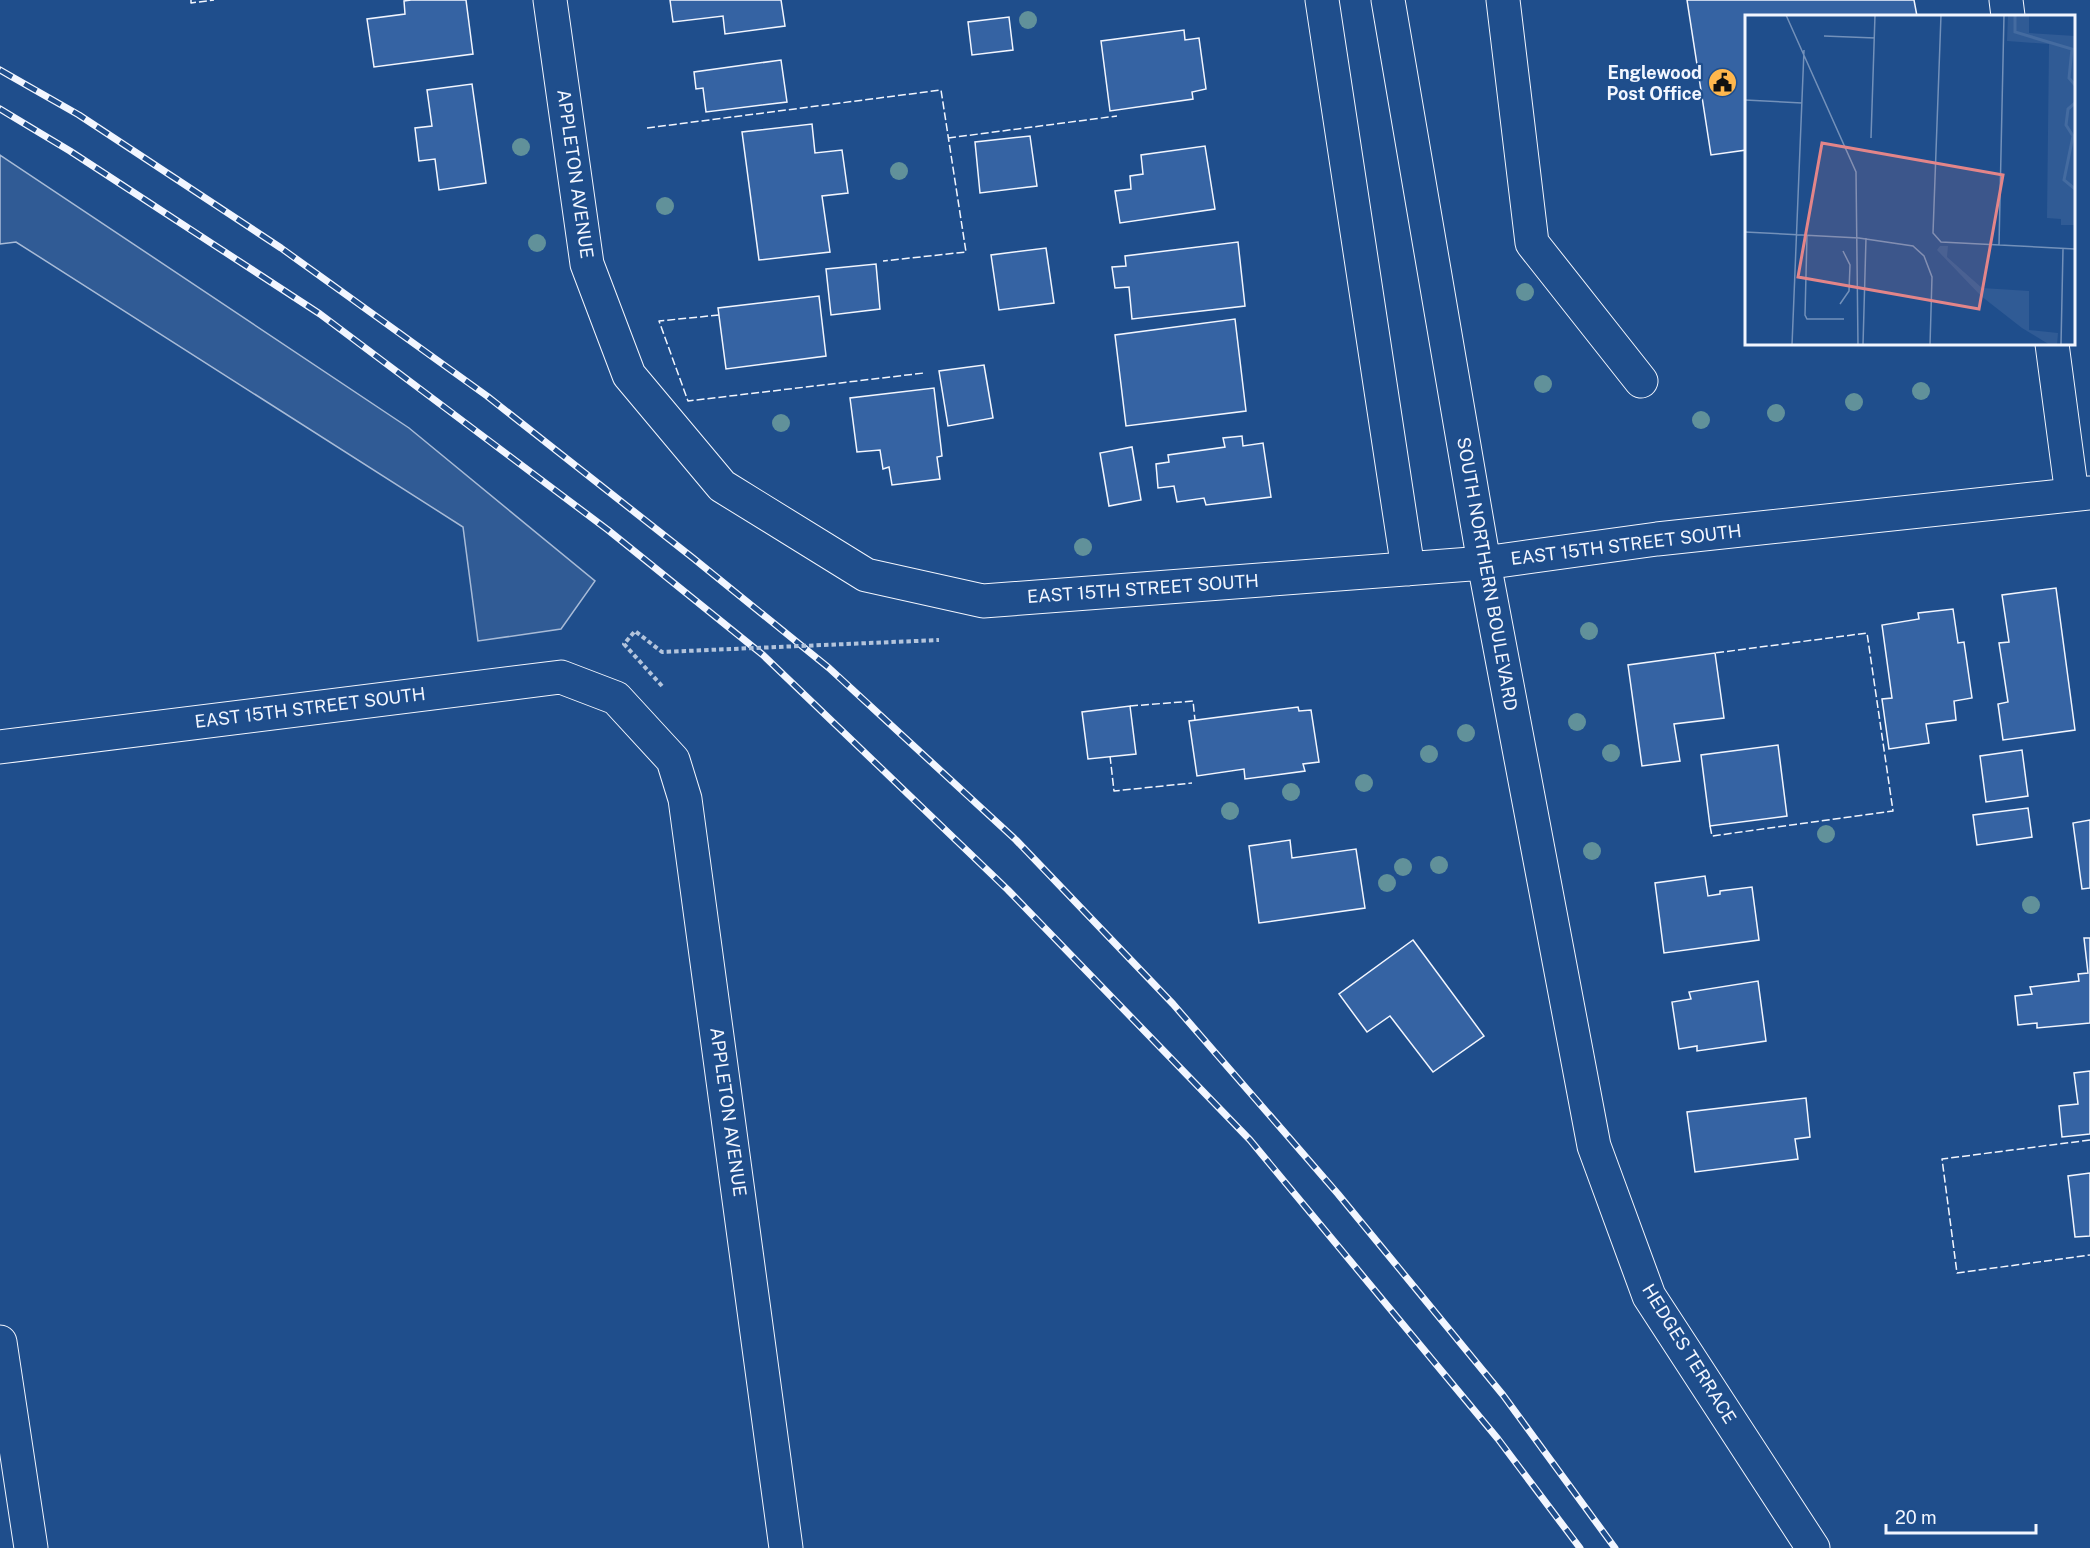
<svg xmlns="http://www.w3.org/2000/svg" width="2090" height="1548" font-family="'Public Sans',sans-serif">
  <rect width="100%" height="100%" fill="#1f4e8c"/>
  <path fill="#305b95" stroke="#a8bbd7" stroke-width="1.5" d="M 0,155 L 409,428 L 595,581 L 561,629 L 478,641 L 463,527 L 16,242 L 0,244 Z"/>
  <path fill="#3563a3" stroke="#f2f6ff" stroke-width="1.5" d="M 411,0 L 466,0 L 473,54 L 374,67 L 367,19 L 405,14 L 404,1 Z
    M 670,0 L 781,0 L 785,26 L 725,34 L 723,16 L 673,22 Z
    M 1687,0 L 1914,0 L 1917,16 L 1746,16 L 1746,150 L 1711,155 Z
    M 1009,17 L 1013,50 L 972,55 L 968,22 Z
    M 1184,30 L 1185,40 L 1199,38 L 1206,89 L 1192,92 L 1193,99 L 1110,111 L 1101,41 Z
    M 781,60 L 787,102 L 706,112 L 703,88 L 696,89 L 694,72 Z
    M 472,84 L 486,183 L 439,190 L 435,159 L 419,161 L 415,128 L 432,126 L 427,90 Z
    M 812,124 L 815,153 L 842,150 L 848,193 L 822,196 L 830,252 L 759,260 L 742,132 Z
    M 1030,136 L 1037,186 L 980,193 L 975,142 Z
    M 1205,146 L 1215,209 L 1120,223 L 1115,191 L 1131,189 L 1130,176 L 1143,174 L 1141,155 Z
    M 1238,242 L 1245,306 L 1132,319 L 1129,287 L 1115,288 L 1112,267 L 1126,266 L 1125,256 Z
    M 1046,248 L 1054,303 L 999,310 L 991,255 Z
    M 876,264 L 880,309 L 831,315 L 826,269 Z
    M 819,296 L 826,356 L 726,369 L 718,308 Z
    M 1235,319 L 1246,411 L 1126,426 L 1115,335 Z
    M 984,365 L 993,418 L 948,426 L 939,371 Z
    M 934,388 L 942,456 L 937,457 L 940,479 L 892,485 L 889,467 L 883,469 L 880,450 L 857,452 L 850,398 Z
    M 1242,436 L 1243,446 L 1263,443 L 1271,497 L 1206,505 L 1204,498 L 1177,502 L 1174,486 L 1158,488 L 1156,464 L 1169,462 L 1168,455 L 1225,447 L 1223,438 Z
    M 1132,447 L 1141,500 L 1109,506 L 1100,453 Z
    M 2056,588 L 2075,730 L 2003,740 L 1998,704 L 2008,702 L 1999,643 L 2009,642 L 2002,595 Z
    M 1953,609 L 1958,643 L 1964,642 L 1972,698 L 1954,701 L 1956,720 L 1926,724 L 1929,743 L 1889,749 L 1882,699 L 1892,698 L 1882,625 L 1919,619 L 1918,613 Z
    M 1715,653 L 1724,718 L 1674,724 L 1680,761 L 1642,766 L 1628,665 Z
    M 1130,706 L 1136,754 L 1088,759 L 1082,712 Z
    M 1298,707 L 1299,711 L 1311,710 L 1319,762 L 1303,764 L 1305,771 L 1245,779 L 1244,769 L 1197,776 L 1189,721 Z
    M 1778,745 L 1787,816 L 1710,826 L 1701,755 Z
    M 2022,750 L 2028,796 L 1986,802 L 1980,756 Z
    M 2028,808 L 2032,837 L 1977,845 L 1973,815 Z
    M 2090,820 L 2090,888 L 2082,889 L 2073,823 Z
    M 1290,840 L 1292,858 L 1356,849 L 1365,908 L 1259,923 L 1249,846 Z
    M 1705,876 L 1708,896 L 1720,894 L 1720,891 L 1752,887 L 1759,940 L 1664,953 L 1655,883 Z
    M 2084,938 L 2090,938 L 2090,1023 L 2037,1028 L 2037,1023 L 2018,1025 L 2015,996 L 2032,994 L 2030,987 L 2079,981 L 2078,974 L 2088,973 Z
    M 1413,940 L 1484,1036 L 1433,1072 L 1390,1016 L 1367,1032 L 1339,994 Z
    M 1758,981 L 1766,1041 L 1697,1051 L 1697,1046 L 1679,1049 L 1672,1002 L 1691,999 L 1689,992 Z
    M 2090,1071 L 2090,1134 L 2062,1137 L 2059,1106 L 2078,1104 L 2074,1073 Z
    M 1806,1098 L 1810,1137 L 1795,1139 L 1798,1159 L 1695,1172 L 1687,1112 Z
    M 2090,1173 L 2090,1236 L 2075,1237 L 2068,1176 Z"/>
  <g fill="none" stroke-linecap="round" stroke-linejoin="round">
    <defs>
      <path id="minor" d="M 550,0 L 587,264 L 629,375 L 722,486 L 866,575 L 983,601 L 1484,563 L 1657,539 L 2090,493
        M 1322,0 L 1408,569
        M 1388,0 L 1484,563 L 1594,1146 L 1649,1296 L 1813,1548
        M 1503,0 L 1532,243 L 1641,381
        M 2006,0 L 2008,16
        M 2052,344 L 2072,495
        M 0,747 L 561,677 L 616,698 L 673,760 L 685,799 L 786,1548
        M 0,1342 L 31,1548"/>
    </defs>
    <use href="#minor" stroke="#f2f6ff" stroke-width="35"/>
    <use href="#minor" stroke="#1f4e8c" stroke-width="33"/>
    <defs>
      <path id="rail" d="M 0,70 L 79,115 L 281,248 L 487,396 L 693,558 L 829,668 L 1016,840 L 1173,1004 L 1338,1194 L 1503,1395 L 1615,1548
        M 0,109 L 70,151 L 320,314 L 608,530 L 763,655 L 1008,890 L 1250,1140 L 1498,1439 L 1580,1548"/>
    </defs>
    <use href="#rail" stroke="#f2f6ff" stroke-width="7"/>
    <use href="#rail" stroke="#1f4e8c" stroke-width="4.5" stroke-dasharray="14" stroke-linecap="butt"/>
    <path stroke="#b3c4dc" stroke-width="4" stroke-dasharray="4.5 3" stroke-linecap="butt" d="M 662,686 L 624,644 L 635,631 L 662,652 L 939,640"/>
    <path stroke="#f2f6ff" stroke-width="1.5" stroke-dasharray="8 3" stroke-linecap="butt" d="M 191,0 L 191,3 L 214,0
      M 647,128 L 941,90 L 966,252 L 883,261
      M 948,138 L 1117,116
      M 719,315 L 659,321 L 688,401 L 924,373
      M 1130,706 L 1193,701 L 1195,720
      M 1110,756 L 1114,791 L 1192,783
      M 1710,826 L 1712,836 L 1893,811 L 1867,633 L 1715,653
      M 2090,1140 L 1942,1159 L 1957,1273 L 2090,1255"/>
  </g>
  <g fill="#61919a">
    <circle cx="1028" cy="20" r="9"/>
    <circle cx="521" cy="147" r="9"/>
    <circle cx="899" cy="171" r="9"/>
    <circle cx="665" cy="206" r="9"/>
    <circle cx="537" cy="243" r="9"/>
    <circle cx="1525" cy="292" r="9"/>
    <circle cx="1543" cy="384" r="9"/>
    <circle cx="1921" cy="391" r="9"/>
    <circle cx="1854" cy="402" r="9"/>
    <circle cx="1776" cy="413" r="9"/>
    <circle cx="1701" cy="420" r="9"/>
    <circle cx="781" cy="423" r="9"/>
    <circle cx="1083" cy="547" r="9"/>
    <circle cx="1589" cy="631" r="9"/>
    <circle cx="1577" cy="722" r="9"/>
    <circle cx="1466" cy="733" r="9"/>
    <circle cx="1611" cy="753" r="9"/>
    <circle cx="1429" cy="754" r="9"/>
    <circle cx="1364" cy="783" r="9"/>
    <circle cx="1291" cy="792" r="9"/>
    <circle cx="1230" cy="811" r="9"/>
    <circle cx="1826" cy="834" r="9"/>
    <circle cx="1592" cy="851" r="9"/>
    <circle cx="1439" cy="865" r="9"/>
    <circle cx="1403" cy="867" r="9"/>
    <circle cx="1387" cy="883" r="9"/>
    <circle cx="2031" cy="905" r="9"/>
  </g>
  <defs>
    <symbol id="civic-disc" viewBox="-11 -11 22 22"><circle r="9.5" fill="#ffb74d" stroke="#1f4e8c"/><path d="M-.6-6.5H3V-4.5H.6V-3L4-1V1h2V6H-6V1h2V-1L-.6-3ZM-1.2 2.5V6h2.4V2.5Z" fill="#111"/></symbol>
  </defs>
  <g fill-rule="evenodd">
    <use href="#civic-disc" x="1706" y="66" width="33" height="33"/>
  </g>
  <g text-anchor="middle" stroke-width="4.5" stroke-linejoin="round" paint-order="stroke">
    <g font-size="18" font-weight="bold" fill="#f2f6ff" stroke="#1f4e8c" text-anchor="end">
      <text x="1702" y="79">Englewood<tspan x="1702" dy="21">Post Office</tspan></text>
    </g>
    <g font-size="18" fill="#f2f6ff" stroke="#1f4e8c">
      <text transform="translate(575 174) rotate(82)" y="6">APPLETON AVENUE</text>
      <text transform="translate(1626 545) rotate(-7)" y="6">EAST 15TH STREET SOUTH</text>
      <text transform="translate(1487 574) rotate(80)" y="6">SOUTH NORTHERN BOULEVARD</text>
      <text transform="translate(1143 589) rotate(-4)" y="6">EAST 15TH STREET SOUTH</text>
      <text transform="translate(310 708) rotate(-7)" y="6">EAST 15TH STREET SOUTH</text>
      <text transform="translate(728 1112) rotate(82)" y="6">APPLETON AVENUE</text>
      <text transform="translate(1689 1354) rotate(58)" y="6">HEDGES TERRACE</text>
    </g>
  </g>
  <g transform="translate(1745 15)">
    <rect width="330" height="330" fill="#1f4e8c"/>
    <path d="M 263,0 L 284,0 L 284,18 L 330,21 L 330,210 L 316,210 L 316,204 L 302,203 L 304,29 L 262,26 ZM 195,231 L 203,231 L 202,242 L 237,273 L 284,276 L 284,315 L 313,318 L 312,330 L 305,330 L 277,313 L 236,281 L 192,235 Z" fill="#305b95"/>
    <path fill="none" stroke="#446ba0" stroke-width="3" d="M 270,0 L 270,17 L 327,34 L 324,63 L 330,70M 330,88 L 323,94 L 321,110 L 328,121 L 319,165 L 330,174"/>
    <path fill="none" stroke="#7391ba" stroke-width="1.5" d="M 41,0 L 111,157 L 113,330M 196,0 L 188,218 L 196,227 L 330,234M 79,21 L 130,23M 0,85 L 57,88M 126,123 L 130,0M 0,217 L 114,223 L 168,231 L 179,241 L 187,262 L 185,330M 62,220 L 60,300 L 62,304 L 99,304M 254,230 L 259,0M 95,289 L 104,276 L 105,250 L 98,236M 47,330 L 59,35M 118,330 L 121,223M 316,330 L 318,234"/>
    <path fill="#e38589" fill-opacity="0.15" stroke="#e38589" stroke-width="3" d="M 77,128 L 258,160 L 234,294 L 53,262 Z"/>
    <rect width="330" height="330" fill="none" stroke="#f2f6ff" stroke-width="3"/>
  </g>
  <path d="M1886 1524v9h150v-9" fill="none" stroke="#f2f6ff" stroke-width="3"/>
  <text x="1895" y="1524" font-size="18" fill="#f2f6ff" stroke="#1f4e8c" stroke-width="4.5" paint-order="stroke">20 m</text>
</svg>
